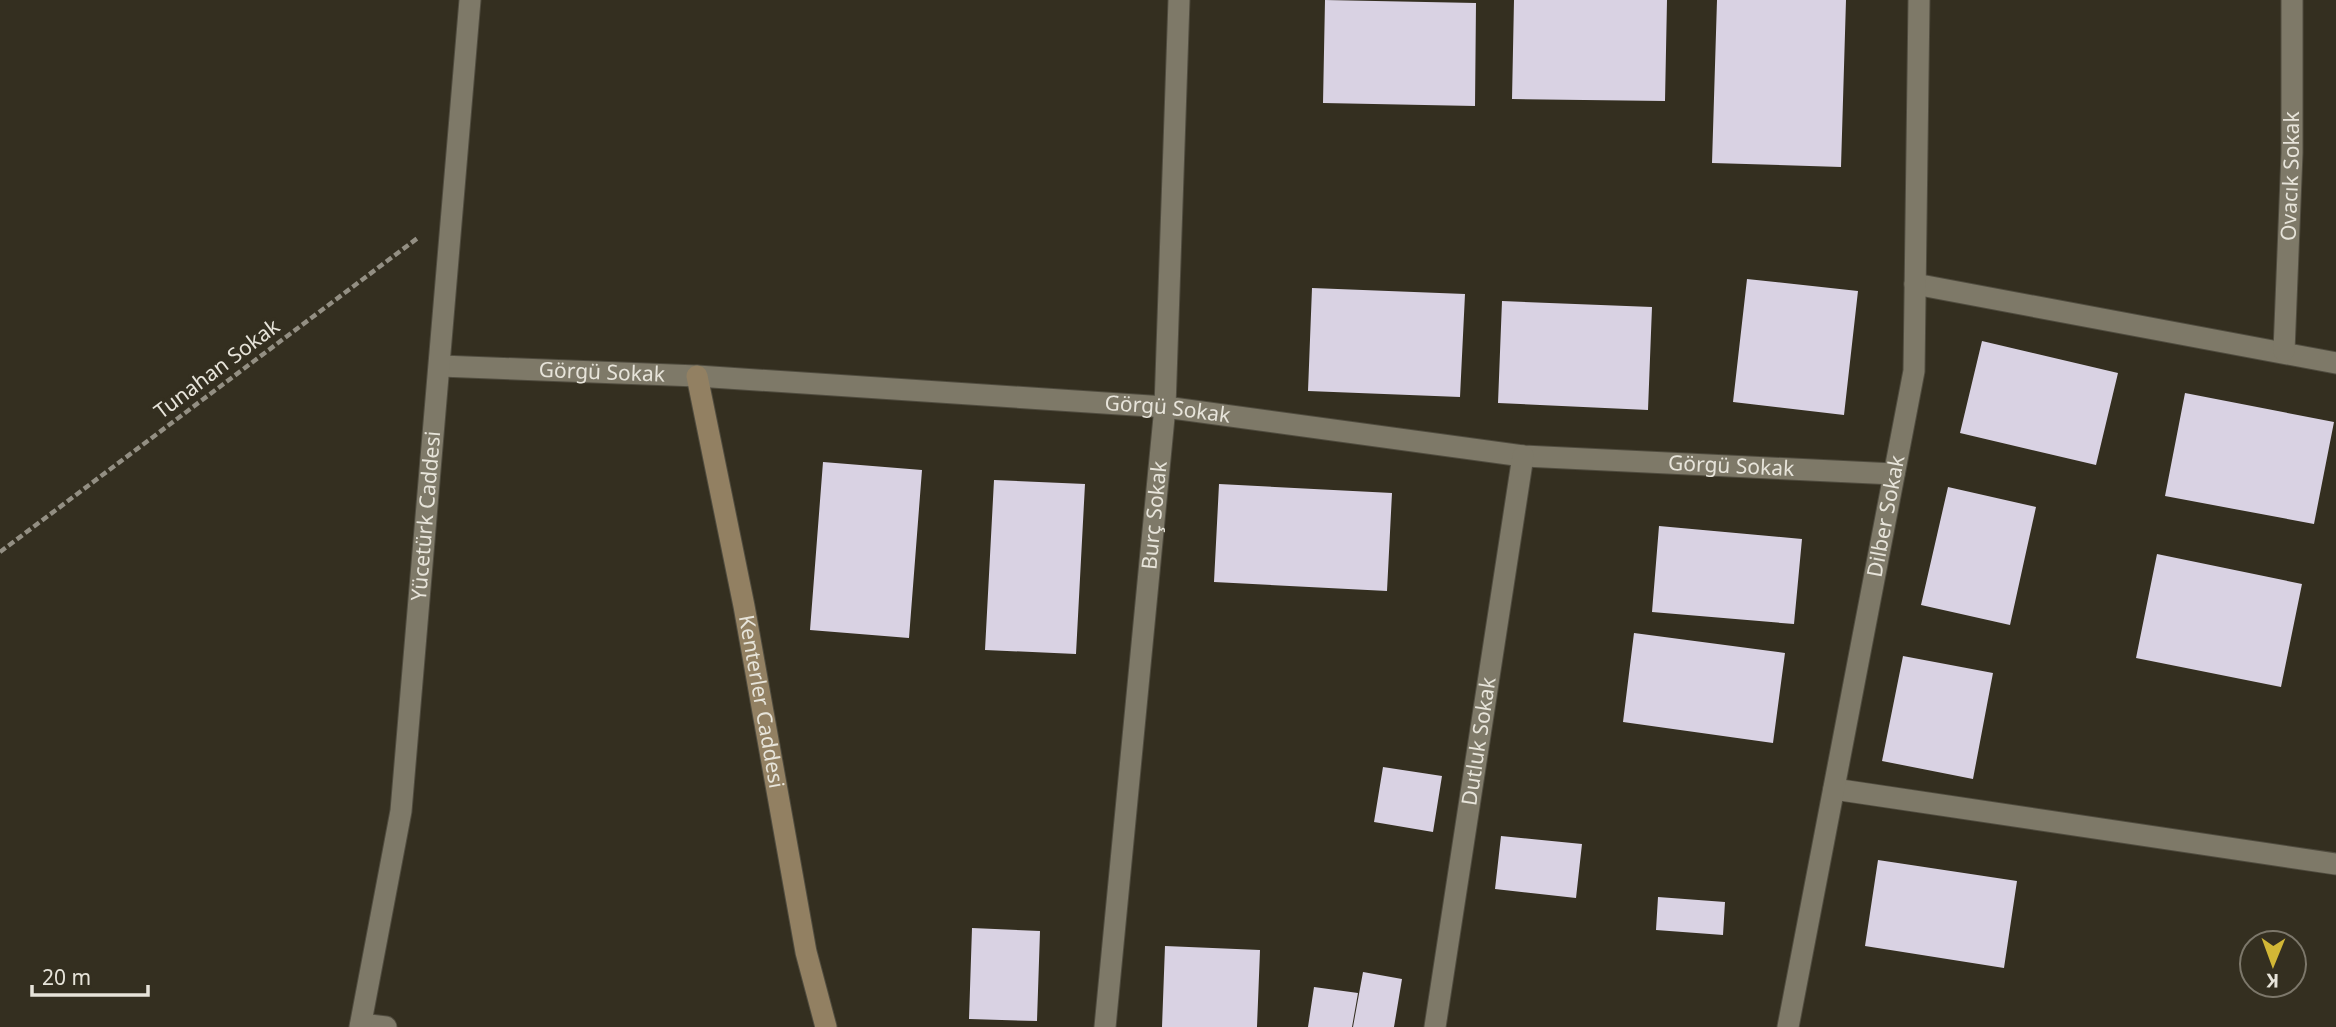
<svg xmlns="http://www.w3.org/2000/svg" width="2336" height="1027" font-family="'Noto Sans',sans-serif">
  <rect width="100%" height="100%" fill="#342f20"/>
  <path fill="#d9d2e3" d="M 1325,0 L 1476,3 L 1475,106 L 1323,103 Z
    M 1514,0 L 1667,0 L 1665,101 L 1512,99 Z
    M 1717,0 L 1846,0 L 1841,167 L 1712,163 Z
    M 1747,279 L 1858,291 L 1844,415 L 1733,402 Z
    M 1312,288 L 1465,294 L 1460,397 L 1308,391 Z
    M 1502,301 L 1652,307 L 1648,410 L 1498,403 Z
    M 1982,341 L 2118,373 L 2096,465 L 1960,433 Z
    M 2185,393 L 2334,422 L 2314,524 L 2165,496 Z
    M 823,462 L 922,470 L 909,638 L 810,630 Z
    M 994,480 L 1085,484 L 1076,654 L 985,650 Z
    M 1219,484 L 1392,493 L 1387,591 L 1214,582 Z
    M 1948,487 L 2036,507 L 2010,625 L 1921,605 Z
    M 1659,526 L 1802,539 L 1794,624 L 1652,612 Z
    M 2157,554 L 2302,584 L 2281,687 L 2136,658 Z
    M 1634,633 L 1785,653 L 1773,743 L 1623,722 Z
    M 1903,656 L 1993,673 L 1973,779 L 1882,761 Z
    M 1383,767 L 1442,776 L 1433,832 L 1374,822 Z
    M 1501,836 L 1582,844 L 1576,898 L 1495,889 Z
    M 1878,860 L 2017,881 L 2004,968 L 1865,946 Z
    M 1658,897 L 1725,902 L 1723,935 L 1656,930 Z
    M 972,928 L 1040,931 L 1037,1021 L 969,1019 Z
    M 1165,946 L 1260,950 L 1257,1027 L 1162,1027 Z
    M 1363,972 L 1402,979 L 1394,1027 L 1353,1027 Z
    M 1314,987 L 1358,993 L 1352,1027 L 1308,1027 Z"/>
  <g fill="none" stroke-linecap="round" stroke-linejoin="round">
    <defs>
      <g id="street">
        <path d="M 1915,284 L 2336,363"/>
        <path id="s1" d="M 2284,351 L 2292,153 L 2292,0"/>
        <path id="s2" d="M 441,366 L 697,376 L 1165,407 L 1523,456 L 1894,474"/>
        <path d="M 1834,789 L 2336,864"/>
        <path d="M 361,1024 L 386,1027"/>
        <path id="s3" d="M 360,1027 L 401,811 L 470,0"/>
        <path id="s4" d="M 1105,1027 L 1165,407 L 1179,0"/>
        <path id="s5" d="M 1435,1027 L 1523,456"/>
        <path id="s6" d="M 1788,1027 L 1914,371 L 1919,0"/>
      </g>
      <g id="secondary">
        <path id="s7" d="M 697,376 L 744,606 L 806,952 L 826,1027"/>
      </g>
    </defs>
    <use href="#street" stroke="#504c3f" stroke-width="23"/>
    <use href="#secondary" stroke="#504c3f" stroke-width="23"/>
    <path stroke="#938f83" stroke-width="4.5" stroke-dasharray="7 3.5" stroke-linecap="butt" d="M 0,552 L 419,237"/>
    <use href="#street" stroke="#7e7968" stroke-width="21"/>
    <use href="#secondary" stroke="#928062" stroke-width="21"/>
  </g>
  <g text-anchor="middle" stroke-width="7" stroke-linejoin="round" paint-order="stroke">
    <g font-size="21" fill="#e7e4da" stroke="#342f20">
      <text dy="7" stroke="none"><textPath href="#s1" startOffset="175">Ovacık Sokak</textPath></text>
      <text transform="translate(217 369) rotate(-37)" y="7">Tunahan Sokak</text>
      <text dy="7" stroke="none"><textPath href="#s2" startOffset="161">Görgü Sokak</textPath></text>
      <text dy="7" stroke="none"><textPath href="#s2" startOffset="728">Görgü Sokak</textPath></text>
      <text dy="7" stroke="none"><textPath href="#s2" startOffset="1295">Görgü Sokak</textPath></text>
      <text dy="7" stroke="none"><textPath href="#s4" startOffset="514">Burç Sokak</textPath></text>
      <text dy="7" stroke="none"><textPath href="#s3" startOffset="516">Yücetürk Caddesi</textPath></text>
      <text dy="7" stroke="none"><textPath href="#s6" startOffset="520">Dilber Sokak</textPath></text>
      <text dy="7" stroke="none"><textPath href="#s7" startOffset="332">Kenterler Caddesi</textPath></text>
      <text dy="7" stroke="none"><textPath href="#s5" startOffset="289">Dutluk Sokak</textPath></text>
    </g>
  </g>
  <g transform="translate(2273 964) rotate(181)"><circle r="33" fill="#342f20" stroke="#7c776a" stroke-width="2"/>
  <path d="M0-5L12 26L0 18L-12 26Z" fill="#d2b736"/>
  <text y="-10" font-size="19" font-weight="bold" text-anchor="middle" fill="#e7e4da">K</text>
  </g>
  <path d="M32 985v10h116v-10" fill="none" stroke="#e7e4da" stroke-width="3.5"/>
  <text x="42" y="985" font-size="21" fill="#e7e4da" stroke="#342f20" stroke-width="5" paint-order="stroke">20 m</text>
</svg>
